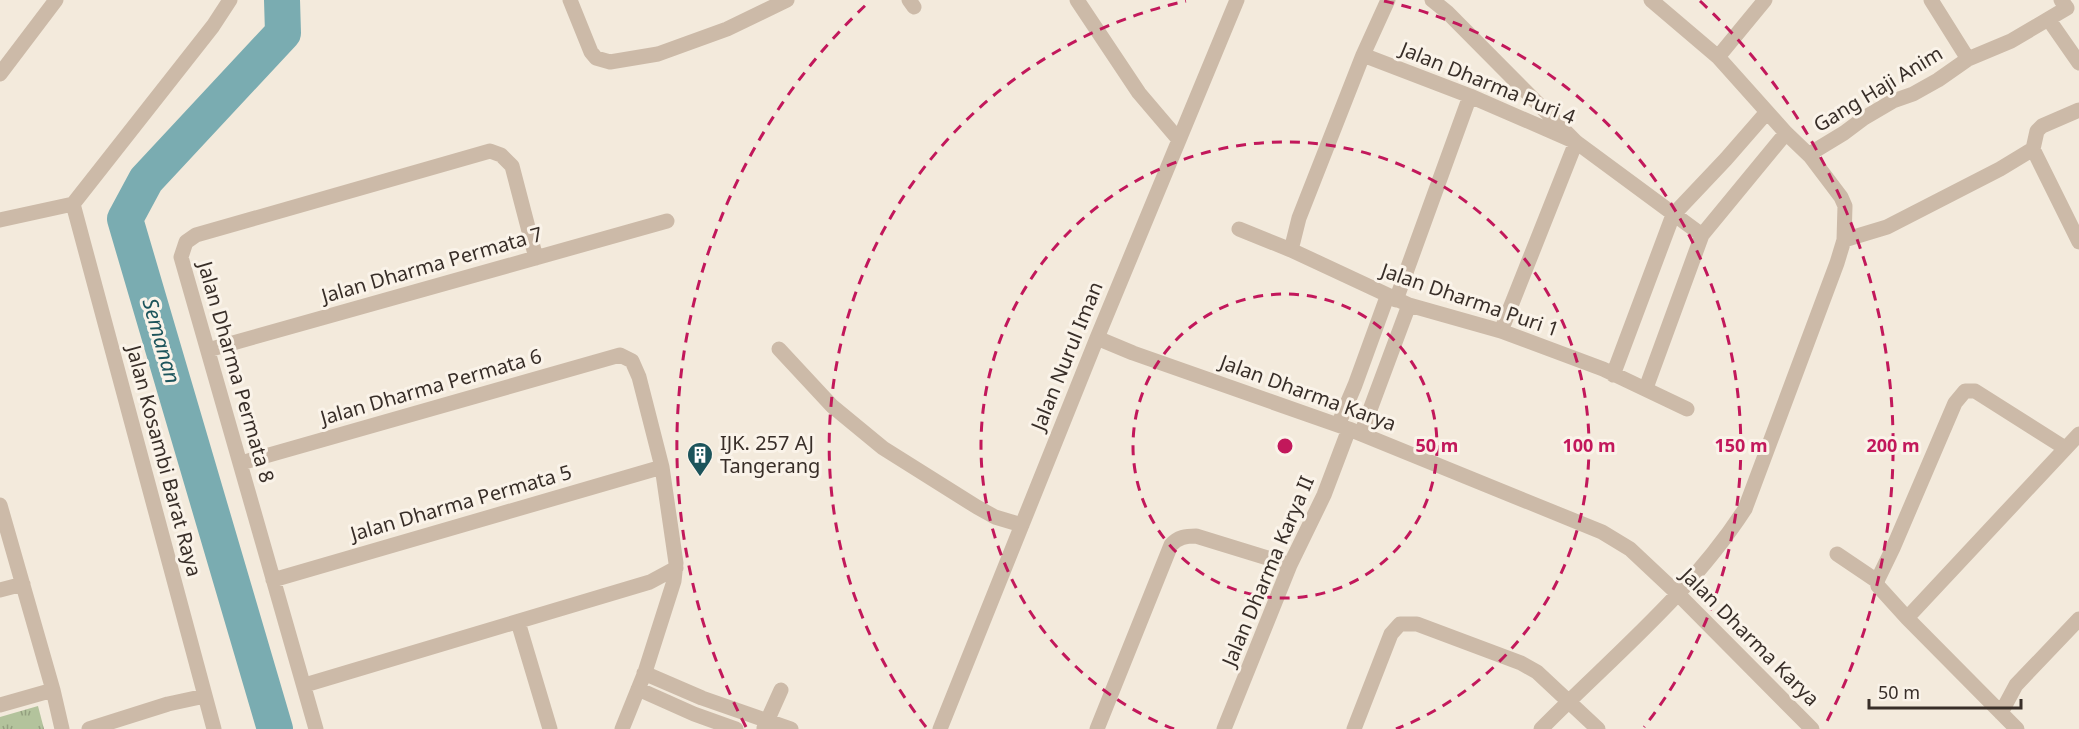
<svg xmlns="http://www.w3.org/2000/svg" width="2079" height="729" font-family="'Noto Sans',sans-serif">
  <defs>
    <pattern id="grass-tufts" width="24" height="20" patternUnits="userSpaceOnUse" patternTransform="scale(1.5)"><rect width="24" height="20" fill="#b3c39c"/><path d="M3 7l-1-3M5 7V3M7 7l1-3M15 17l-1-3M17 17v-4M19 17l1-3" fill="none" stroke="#939f7f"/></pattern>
  </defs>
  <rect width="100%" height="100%" fill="#f3eadc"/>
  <path fill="url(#grass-tufts)" d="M 38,706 L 44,729 L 0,729 L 0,717 Z"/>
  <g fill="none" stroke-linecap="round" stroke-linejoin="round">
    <path stroke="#7aacb1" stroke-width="36" d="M 275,729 L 125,219 L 146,180 L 283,33 L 282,0"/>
    <path stroke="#ccbaa8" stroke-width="15" d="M 570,0 L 591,52 L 596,58 L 610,62 L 658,54 L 727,29 L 787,0
      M 909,0 L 914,7
      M 1077,0 L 1139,93 L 1179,140
      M 1432,0 L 1447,12 L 1576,142 L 1702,235
      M 1931,0 L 1968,59
      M 2049,20 L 2079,63
      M 1363,55 L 1470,96 L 1576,142 L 1501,331
      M 1718,57 L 1765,0
      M 0,74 L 56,0
      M 2033,149 L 2079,242
      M 2033,149 L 2037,131 L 2042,126 L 2079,110
      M 1810,156 L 1816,150 L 1844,133 L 1864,118 L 1893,101 L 1913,94 L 1938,80 L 1968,59 L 2011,41 L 2067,8 L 2061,0
      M 73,204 L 214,729
      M 0,220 L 73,204 L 213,26 L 230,0
      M 1239,229 L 1291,250 L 1409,305 L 1501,331 L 1603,369 L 1687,409
      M 1844,240 L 1887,227 L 2000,169 L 2033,149
      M 1291,250 L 1299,218 L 1363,55 L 1388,0
      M 1396,300 L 1470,96
      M 1097,338 L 1133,353 L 1349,429 L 1602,532 L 1630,549 L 1679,595 L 1812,729
      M 779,349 L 832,406 L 883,448 L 977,507 L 995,517 L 1022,525
      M 208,350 L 667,221
      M 1613,375 L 1673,215 L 1726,159 L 1767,112
      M 1646,388 L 1702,235 L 1786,133
      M 1338,425 L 1355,385 L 1387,297
      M 1361,434 L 1409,305
      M 241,463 L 620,355 L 632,361 L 639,377 L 662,467 L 676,563 L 674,581 L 645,672 L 622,729
      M 0,505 L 53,690 L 62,729
      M 1837,554 L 1877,581
      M 273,580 L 662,467
      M 0,590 L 23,584
      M 1907,618 L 2079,434
      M 518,622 L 550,729
      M 644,673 L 702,698 L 791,729
      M 305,685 L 650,582 L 676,568
      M 638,689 L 694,714 L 736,729
      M 0,705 L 53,690
      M 2001,713 L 2016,685 L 2079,619
      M 764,728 L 781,690
      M 89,729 L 168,704 L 205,696
      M 316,729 L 181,257 L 186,242 L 196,235 L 490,151 L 501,155 L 512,166 L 536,258
      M 940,729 L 1097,338 L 1237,0
      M 1097,729 L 1171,545 C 1178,537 1186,536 1196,536 L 1290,565
      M 1224,729 L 1290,565 L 1324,495 L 1349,429
      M 1354,729 L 1391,634 L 1400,624 L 1417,624 L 1521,663 L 1537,672 L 1598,729
      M 1541,729 C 1611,658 1690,594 1745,509 L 1837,263 L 1844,240 L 1845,206 L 1841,197 L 1810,156 L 1786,133 L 1718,57 L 1651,0
      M 2017,729 L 1907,618 L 1878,586 L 1877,581 L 1893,548 L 1955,403 L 1965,391 L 1975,391 L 2065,448"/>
  </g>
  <g fill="none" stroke="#c2185b" stroke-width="3" stroke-dasharray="10 8">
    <circle cx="1285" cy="446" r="152"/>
    <path d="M1174 729A304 304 0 1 1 1396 729"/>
    <path d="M926 727A456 456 0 0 1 1186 1M1384 1A456 456 0 0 1 1644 727"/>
    <path d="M746 727A608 608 0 0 1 870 1M1700 1A608 608 0 0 1 1824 727"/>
  </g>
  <defs>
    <symbol id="building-pin" viewBox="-11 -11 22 30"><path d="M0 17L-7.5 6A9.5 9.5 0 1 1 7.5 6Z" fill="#1c545b" stroke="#faf3e9"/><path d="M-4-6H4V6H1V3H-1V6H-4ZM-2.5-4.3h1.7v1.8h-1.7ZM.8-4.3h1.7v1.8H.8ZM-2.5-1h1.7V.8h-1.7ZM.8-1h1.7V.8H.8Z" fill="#fff"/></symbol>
  </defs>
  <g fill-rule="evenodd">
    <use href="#building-pin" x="685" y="440" width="30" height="40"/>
  </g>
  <g text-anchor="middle" stroke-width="6" stroke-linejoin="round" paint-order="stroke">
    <g font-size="20" fill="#382e28" stroke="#faf3e9">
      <text transform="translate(1488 83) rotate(22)" y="7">Jalan Dharma Puri 4</text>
      <text transform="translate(1878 89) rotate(-31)" y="7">Gang Haji Anim</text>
      <text transform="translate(432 265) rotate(-16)" y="7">Jalan Dharma Permata 7</text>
      <text transform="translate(1470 300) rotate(19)" y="7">Jalan Dharma Puri 1</text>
      <text transform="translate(1067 356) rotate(-68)" y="7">Jalan Nurul Iman</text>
      <text transform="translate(236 372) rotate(74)" y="7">Jalan Dharma Permata 8</text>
      <text transform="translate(431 387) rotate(-16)" y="7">Jalan Dharma Permata 6</text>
      <text transform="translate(1308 393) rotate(20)" y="7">Jalan Dharma Karya</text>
      <text transform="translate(164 461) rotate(75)" y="7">Jalan Kosambi Barat Raya</text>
      <text transform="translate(461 503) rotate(-16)" y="7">Jalan Dharma Permata 5</text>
      <text transform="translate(1268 571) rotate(-67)" y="7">Jalan Dharma Karya II</text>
      <text transform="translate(1750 637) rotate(45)" y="7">Jalan Dharma Karya</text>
    </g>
    <g font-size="20" fill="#382e28" stroke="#faf3e9" text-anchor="start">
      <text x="720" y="450">IJK. 257 AJ<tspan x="720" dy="23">Tangerang</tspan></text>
    </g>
    <g font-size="21" font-style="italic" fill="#1c545b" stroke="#faf3e9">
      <text transform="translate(161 341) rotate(74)" y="7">Semanan</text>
    </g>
  </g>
  <circle cx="1285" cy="446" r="9" fill="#c2185b" stroke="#faf3e9" stroke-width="3"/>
  <g font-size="18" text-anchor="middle" font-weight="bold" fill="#c2185b" stroke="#faf3e9" stroke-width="6" stroke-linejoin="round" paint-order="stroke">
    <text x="1437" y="452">50 m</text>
    <text x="1589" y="452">100 m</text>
    <text x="1741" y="452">150 m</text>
    <text x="1893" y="452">200 m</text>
  </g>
  <path d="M1869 699v9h152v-9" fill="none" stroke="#382e28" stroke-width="3"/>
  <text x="1878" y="699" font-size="18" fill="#382e28" stroke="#faf3e9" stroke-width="4.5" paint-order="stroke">50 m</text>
</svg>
